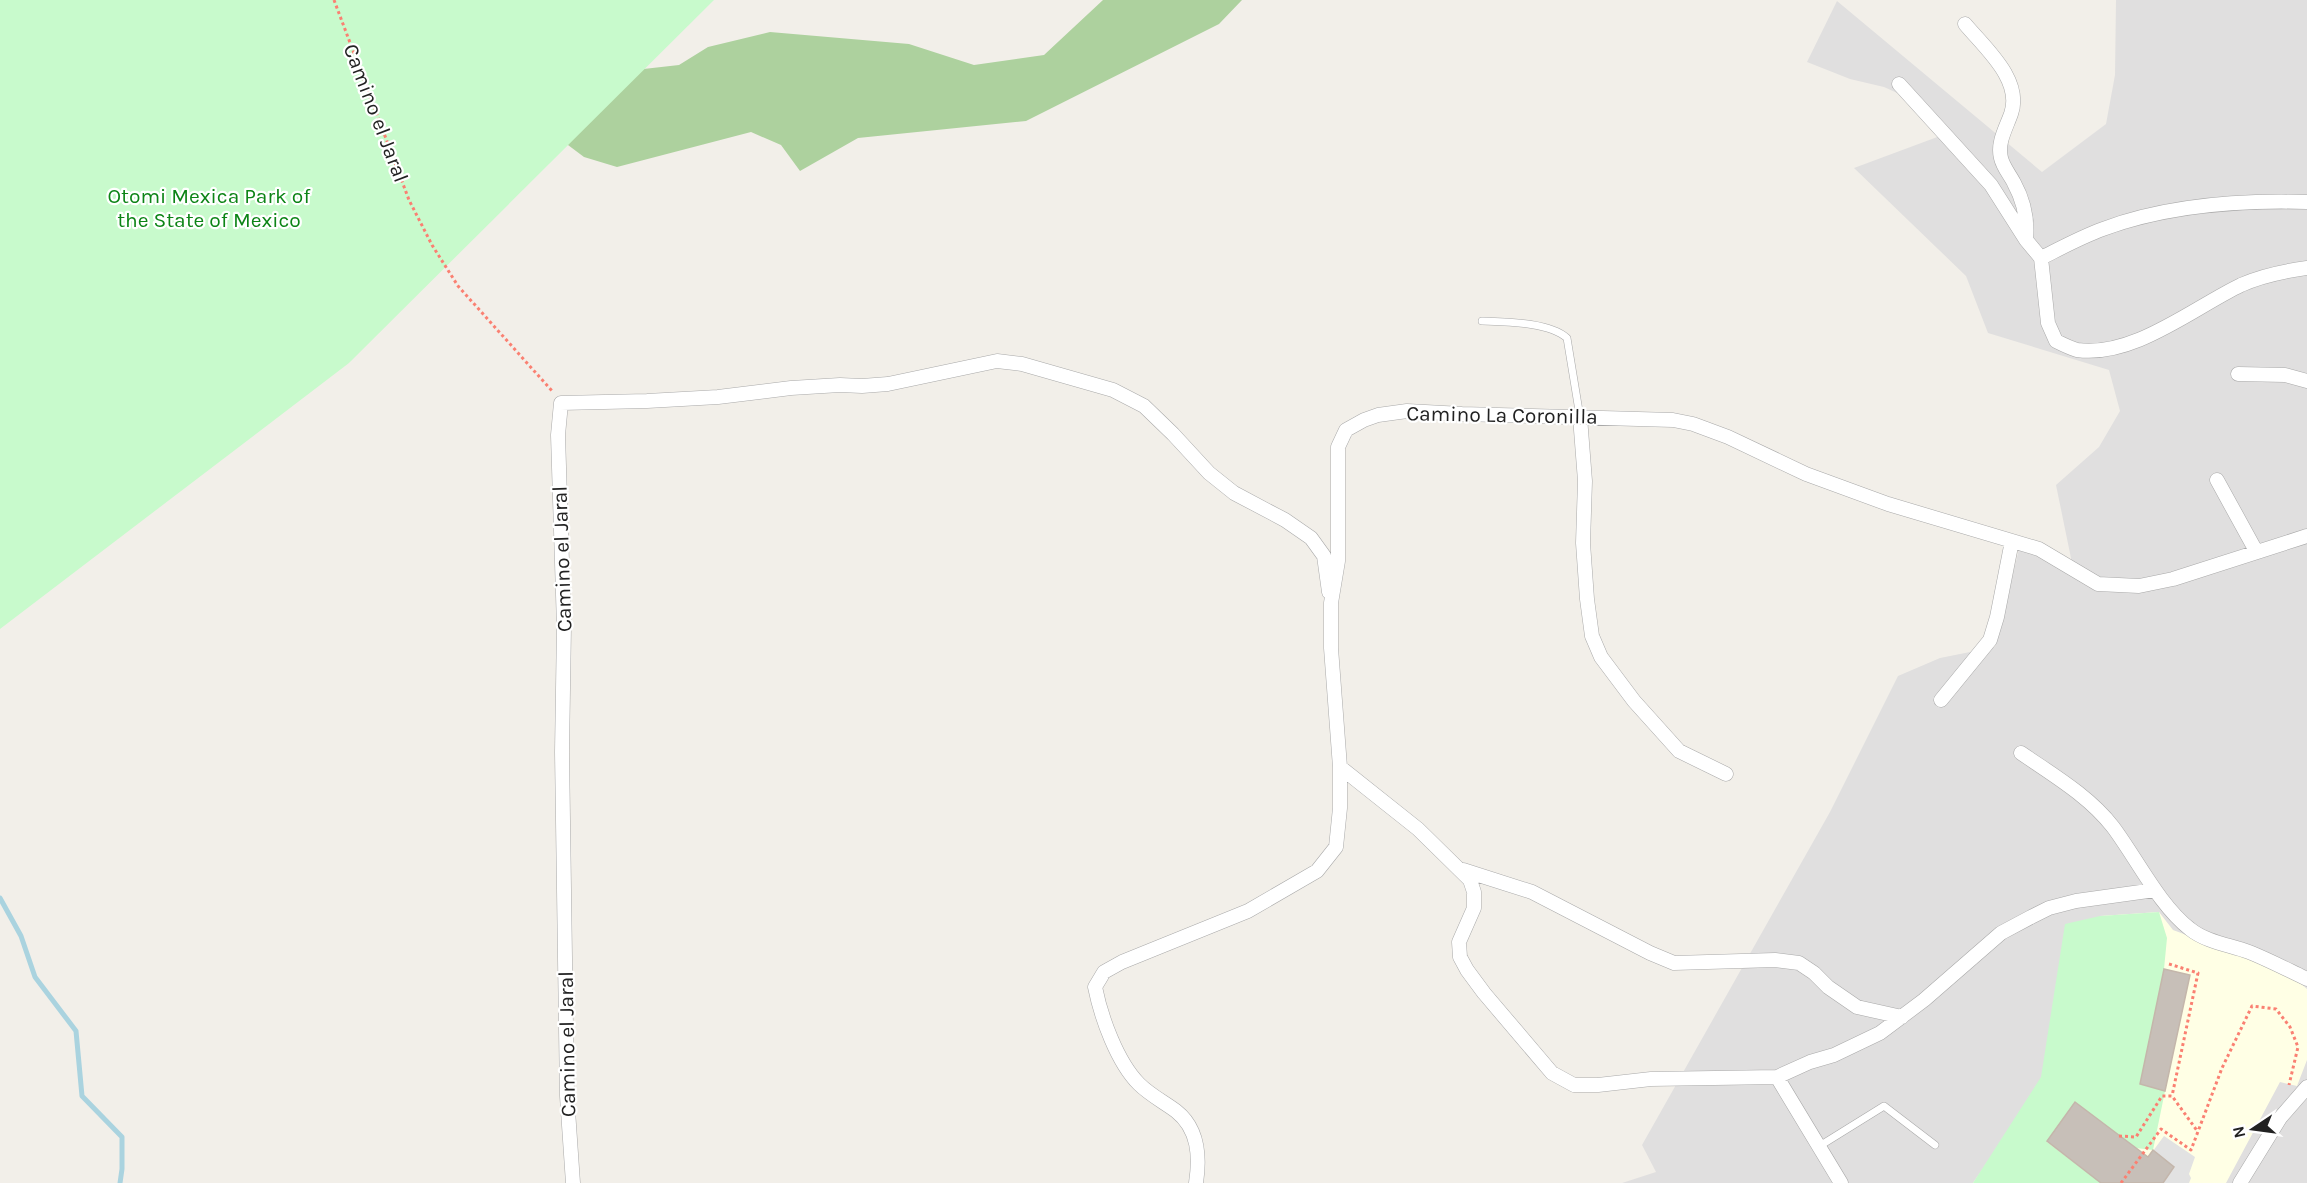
<svg xmlns="http://www.w3.org/2000/svg" width="2307" height="1183" font-family="Karla,sans-serif">
  <rect width="100%" height="100%" fill="#f2efe9"/>
  <path fill="#e0dfdf" d="M 2116,0 L 2307,0 L 2307,1183 L 1622,1183 L 1656,1172 L 1642,1145 L 1830,812 L 1898,676 L 1940,658 L 1995,647 L 2021,541 L 2072,563 L 2056,485 L 2099,447 L 2120,411 L 2109,370 L 1988,333 L 1966,276 L 1854,168 L 1940,136 L 1906,97 L 1884,87 L 1850,79 L 1807,62 L 1837,1 L 2042,172 L 2106,124 L 2115,75 Z"/>
  <path fill="#ffffe5" d="M 2159,912 L 2173,930 L 2243,956 L 2299,982 L 2307,989 L 2307,1060 L 2297,1086 L 2280,1082 L 2226,1183 L 1973,1183 L 2034,1094 L 2045,1069 L 2100,916 Z"/>
  <path fill="#add19e" d="M 1103,0 L 1242,0 L 1219,24 L 1026,121 L 858,138 L 800,171 L 781,145 L 751,132 L 617,167 L 584,157 L 472,73 L 617,72 L 679,65 L 708,47 L 770,32 L 909,44 L 974,65 L 1044,55 Z"/>
  <path fill="#c8facc" d="M 0,0 L 714,0 L 349,363 L 0,629 Z
    M 2159,912 L 2167,938 L 2164,969 L 2140,1084 L 2165,1091 L 2153,1150 L 2136,1148 L 2075,1102 L 2047,1142 L 2101,1183 L 1973,1183 L 2041,1077 L 2065,924 L 2100,916 Z"/>
  <path fill="#e2e2e2" d="M 2164,1136 L 2195,1157 L 2189,1174 L 2191,1178 L 2189,1183 L 2163,1183 L 2174,1167 L 2153,1151 Z"/>
  <g fill="none" stroke-linecap="round" stroke-linejoin="round">
    <path stroke="#aad3df" stroke-width="5" d="M 0,898 L 21,936 L 35,977 L 76,1031 L 82,1096 L 122,1137 L 122,1169 L 120,1183"/>
  </g>
  <path fill="#c7bfb8" stroke="#c4b6ab" stroke-width="1.5" d="M 2164,969 L 2190,975 L 2165,1091 L 2140,1084 Z
    M 2075,1102 L 2148,1157 L 2153,1150 L 2174,1167 L 2163,1183 L 2101,1183 L 2047,1141 Z"/>
  <g fill="none" stroke-linecap="round" stroke-linejoin="round">
    <defs>
      <path id="lane" d="M 1482,321 C 1506,322 1549,322 1567,338 L 1580,417
        M 1818,1147 L 1884,1106 L 1935,1145"/>
      <path id="street" d="M 1965,24 C 1985,48 2023,80 2011,114 C 2006,128 1997,143 2001,158 C 2003,167 2010,175 2014,183 C 2024,201 2028,219 2026,240
        M 1899,84 L 1991,185 L 2026,240 L 2041,258 L 2048,323 L 2056,341 C 2062,344 2070,348 2077,350 C 2133,358 2193,308 2241,285 C 2261,276 2285,271 2307,268
        M 2041,258 C 2061,248 2081,237 2103,229 C 2165,206 2241,200 2307,202
        M 2238,374 L 2285,375 L 2307,381
        M 1580,417 L 1585,481 L 1583,543 L 1587,599 L 1592,636 L 1601,657 L 1634,701 L 1679,751 L 1726,774
        M 2217,480 L 2256,551
        M 1941,700 L 1990,640 L 1997,617 L 2012,541
        M 2021,753 C 2053,775 2089,796 2113,827 C 2137,859 2159,905 2190,929 C 2206,942 2230,945 2249,952 C 2269,960 2288,970 2307,979
        M 1340,767 L 1418,829 L 1470,880 L 1474,892 L 1474,908 L 1459,942 L 1460,957 L 1467,970 L 1484,993 L 1552,1073 L 1574,1085 L 1598,1085 L 1651,1079 L 1777,1077 L 1810,1062 L 1834,1055 L 1880,1033 L 1924,1000 L 2001,933 L 2031,917 L 2049,908 L 2076,901 L 2155,890
        M 1463,870 L 1532,892 L 1650,953 L 1674,963 L 1775,960 L 1799,963 L 1814,973 L 1828,987 L 1857,1007 L 1902,1017
        M 1777,1077 L 1841,1183
        M 573,1183 L 567,1096 L 562,752 L 564,626 L 558,435 L 561,403 L 647,401 L 718,397 L 791,388 L 840,385 L 862,386 L 888,384 L 997,361 L 1022,364 L 1113,390 L 1144,406 L 1173,434 L 1209,473 L 1234,493 L 1285,520 L 1311,538 L 1324,556 L 1329,592
        M 1196,1183 C 1200,1157 1199,1129 1176,1111 C 1164,1102 1150,1095 1139,1084 C 1117,1062 1101,1017 1095,987 L 1104,972 L 1122,962 L 1248,911 L 1317,871 L 1336,847 L 1340,808 L 1340,767 L 1331,648 L 1331,603 L 1338,561 L 1338,447 L 1346,430 L 1364,420 L 1378,415 L 1407,411 L 1462,414 L 1673,420 L 1693,424 L 1728,437 L 1806,474 L 1888,504 L 2039,549 L 2098,584 L 2139,586 L 2173,579 L 2307,536
        M 2240,1183 L 2280,1118 L 2307,1087"/>
    </defs>
    <use href="#lane" stroke="#a9a9a9" stroke-width="8"/>
    <use href="#street" stroke="#a9a9a9" stroke-width="15"/>
    <path stroke="#fa8072" stroke-width="3" stroke-dasharray="3 3" stroke-linecap="butt" d="M 334,0 L 409,200 L 432,245 L 458,286 L 553,392
      M 2169,964 L 2198,973 L 2172,1096
      M 2119,1136 L 2136,1137 L 2162,1096 L 2172,1096 L 2198,1132
      M 2121,1183 L 2161,1129 L 2191,1150 L 2222,1068 L 2252,1006 L 2276,1009 L 2290,1027 L 2298,1047 L 2289,1085"/>
    <use href="#lane" stroke="#fff" stroke-width="7"/>
    <use href="#street" stroke="#fff" stroke-width="14"/>
  </g>
  <g text-anchor="middle" stroke-width="4.5" stroke-linejoin="round" paint-order="stroke">
    <g font-size="21" fill="#222" stroke="#fff">
      <text transform="translate(376 113) rotate(69)" y="7">Camino el Jaral</text>
      <text transform="translate(1502 415) rotate(1)" y="7">Camino La Coronilla</text>
      <text transform="translate(562 559) rotate(-92)" y="7">Camino el Jaral</text>
      <text transform="translate(567 1044) rotate(-91)" y="7">Camino el Jaral</text>
    </g>
    <g font-size="21" fill="#0c8416" stroke="#fff">
      <text x="209" y="203">Otomi Mexica Park of<tspan x="209" dy="24">the State of Mexico</tspan></text>
    </g>
  </g>
  <g transform="translate(2253 1129) rotate(257)" stroke="#ffffff" stroke-width="4.5" paint-order="stroke">
  <path d="M0-4.5L10 22L0 15L-10 22Z" fill="#222222"/>
  <text y="-9" font-size="16" font-weight="bold" text-anchor="middle" fill="#222222">N</text>
  </g>
</svg>
